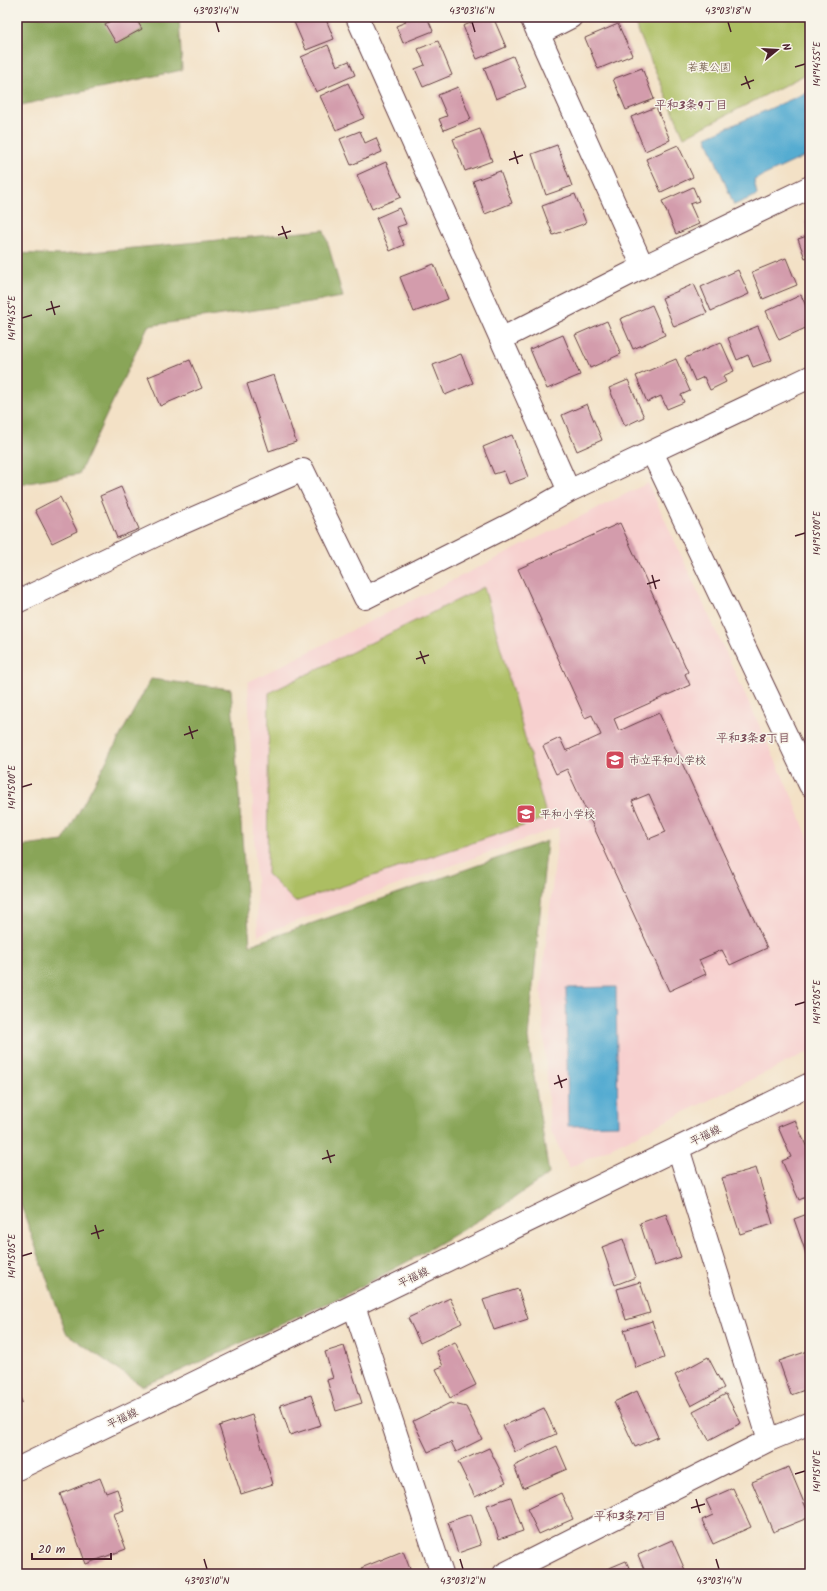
<svg xmlns="http://www.w3.org/2000/svg" width="827" height="1591" font-family="Kalam,'Klee One',sans-serif">
  <rect width="100%" height="100%" fill="#f7f3e8"/>
  <filter id="ink" filterUnits="userSpaceOnUse"><feTurbulence type="fractalNoise" baseFrequency=".025" numOctaves="2"/><feDisplacementMap in="SourceGraphic" scale="8" xChannelSelector="R" yChannelSelector="G"/><feConvolveMatrix kernelMatrix="1 2 1 2 8 2 1 2 1" color-interpolation-filters="sRGB"/></filter>
  <filter id="wash" filterUnits="userSpaceOnUse"><feTurbulence type="fractalNoise" baseFrequency=".012" numOctaves="4" result="noise"/><feDisplacementMap in="SourceGraphic" scale="16" xChannelSelector="R" yChannelSelector="G"/><feGaussianBlur stdDeviation="0.9" result="paint"/><feColorMatrix in="noise" values="0 0 0 0 0 0 0 0 0 0 0 0 0 0 0 0 0 1.4 0 .05"/><feComposite in="paint" operator="in"/></filter>
  <g filter="url(#wash)">
    <rect width="100%" height="100%" fill="#f3e1c6"/>
    <path fill="#f7d0cf" d="M 648,483 L 794,801 L 810,843 L 810,1051 L 569,1168 L 550,1129 L 541,986 L 559,827 L 258,935 L 248,682 Z"/>
    <path fill="#acbe62" stroke="#7b6e46" d="M 632,17 L 810,17 L 810,72 L 684,137 Z
      M 484,587 L 547,818 L 295,902 L 267,874 L 269,693 Z"/>
    <path fill="#89a558" stroke="#6a6242" d="M 17,17 L 179,17 L 182,70 L 17,106 Z
      M 324,230 L 343,297 L 148,326 L 79,474 L 17,485 L 17,253 L 60,255 Z
      M 151,679 L 231,689 L 250,945 L 547,841 L 528,1038 L 549,1174 L 501,1207 L 416,1257 L 343,1296 L 180,1371 L 142,1386 L 66,1333 L 17,1194 L 17,847 L 63,841 Z"/>
    <path fill="#54acd1" stroke="#4f667e" d="M 810,91 L 810,154 L 754,180 L 757,195 L 734,205 L 706,137 Z
      M 616,987 L 618,1125 L 568,1126 L 566,988 Z"/>
    <g id="blocks">
      <path fill="#d39cac" fill-rule="evenodd" d="M 117,17 L 135,17 L 142,29 L 116,43 L 105,24 Z
        M 307,17 L 325,17 L 334,39 L 306,50 L 294,22 Z
        M 404,17 L 427,17 L 433,31 L 403,43 L 396,26 L 406,22 Z
        M 486,17 L 493,17 L 506,47 L 477,59 L 463,26 Z
        M 618,24 L 632,55 L 598,69 L 585,38 Z
        M 438,41 L 452,75 L 423,87 L 415,69 L 425,65 L 418,49 Z
        M 328,45 L 337,66 L 349,61 L 355,75 L 316,92 L 301,57 Z
        M 513,56 L 526,87 L 496,99 L 484,68 Z
        M 642,68 L 654,99 L 626,110 L 613,79 Z
        M 348,83 L 364,118 L 336,130 L 320,96 Z
        M 458,87 L 471,119 L 444,130 L 439,119 L 447,116 L 438,95 Z
        M 656,107 L 670,140 L 645,151 L 631,117 Z
        M 480,129 L 492,161 L 465,171 L 453,139 Z
        M 360,131 L 365,143 L 376,138 L 382,152 L 351,165 L 340,139 Z
        M 557,145 L 572,186 L 546,195 L 532,154 Z
        M 678,145 L 693,177 L 661,192 L 646,159 Z
        M 386,162 L 401,197 L 372,209 L 357,175 Z
        M 500,171 L 512,203 L 485,214 L 473,181 Z
        M 693,187 L 699,201 L 690,204 L 699,224 L 676,234 L 662,201 Z
        M 575,194 L 586,223 L 553,235 L 542,206 Z
        M 399,208 L 406,224 L 397,227 L 404,245 L 390,251 L 376,218 Z
        M 810,220 L 810,256 L 805,258 L 798,239 L 810,235 L 805,222 Z
        M 786,258 L 797,285 L 763,299 L 752,272 Z
        M 434,264 L 448,299 L 414,312 L 400,277 Z
        M 738,270 L 749,294 L 711,311 L 701,287 Z
        M 694,284 L 707,313 L 674,327 L 662,298 Z
        M 801,295 L 810,315 L 810,326 L 779,340 L 766,311 Z
        M 652,305 L 665,335 L 633,349 L 620,319 Z
        M 607,321 L 621,354 L 590,368 L 575,335 Z
        M 758,326 L 772,360 L 753,367 L 748,355 L 737,360 L 728,338 Z
        M 563,335 L 580,375 L 547,389 L 530,349 Z
        M 721,342 L 734,371 L 723,376 L 726,382 L 710,390 L 704,377 L 695,381 L 685,358 Z
        M 461,354 L 473,383 L 445,395 L 433,365 Z
        M 676,359 L 690,391 L 681,395 L 684,402 L 667,409 L 661,396 L 647,402 L 636,376 Z
        M 190,360 L 202,388 L 160,406 L 148,377 Z
        M 274,375 L 296,442 L 269,451 L 247,384 Z
        M 628,380 L 644,417 L 625,426 L 609,388 Z
        M 587,404 L 602,440 L 577,451 L 562,415 Z
        M 512,435 L 528,477 L 509,484 L 504,471 L 494,474 L 483,447 Z
        M 121,487 L 139,529 L 117,538 L 100,496 Z
        M 60,497 L 77,531 L 52,543 L 35,510 Z
        M 620,523 L 688,672 L 685,674 L 690,685 L 614,719 L 619,731 L 659,713 L 767,948 L 730,965 L 722,950 L 699,960 L 706,974 L 669,991 L 567,769 L 556,774 L 543,746 L 560,738 L 566,751 L 601,735 L 592,715 L 585,718 L 518,569 ZM 649,794 L 666,832 L 649,839 L 632,801 Z
        M 795,1120 L 810,1155 L 810,1195 L 799,1200 L 782,1161 L 791,1157 L 778,1127 Z
        M 756,1168 L 773,1224 L 740,1234 L 722,1178 Z
        M 810,1213 L 810,1255 L 807,1256 L 794,1219 Z
        M 666,1214 L 681,1257 L 654,1266 L 640,1223 Z
        M 623,1239 L 636,1277 L 615,1285 L 602,1247 Z
        M 640,1282 L 650,1313 L 626,1320 L 617,1289 Z
        M 518,1289 L 528,1319 L 494,1330 L 483,1300 Z
        M 450,1298 L 462,1323 L 420,1343 L 408,1318 Z
        M 652,1321 L 664,1358 L 636,1368 L 624,1330 Z
        M 455,1342 L 476,1385 L 450,1398 L 436,1369 L 443,1366 L 436,1351 Z
        M 344,1346 L 362,1403 L 336,1411 L 327,1380 L 333,1378 L 325,1352 Z
        M 808,1351 L 810,1358 L 810,1388 L 791,1395 L 779,1361 Z
        M 708,1357 L 724,1388 L 691,1406 L 675,1375 Z
        M 17,1390 L 22,1402 L 17,1404 Z
        M 637,1391 L 658,1437 L 635,1447 L 614,1402 Z
        M 726,1394 L 741,1423 L 709,1440 L 693,1411 Z
        M 311,1395 L 321,1425 L 290,1435 L 280,1405 Z
        M 450,1403 L 466,1407 L 482,1439 L 456,1452 L 451,1442 L 428,1452 L 413,1421 Z
        M 544,1408 L 556,1434 L 515,1452 L 503,1426 Z
        M 252,1415 L 273,1484 L 241,1494 L 219,1426 Z
        M 557,1446 L 567,1469 L 523,1488 L 514,1466 Z
        M 489,1448 L 506,1482 L 475,1497 L 458,1462 Z
        M 789,1467 L 810,1517 L 773,1532 L 752,1482 Z
        M 100,1478 L 106,1493 L 117,1489 L 124,1510 L 113,1514 L 126,1549 L 86,1564 L 60,1494 Z
        M 733,1488 L 751,1527 L 713,1544 L 702,1520 L 713,1515 L 706,1500 Z
        M 561,1493 L 573,1519 L 539,1534 L 527,1509 Z
        M 511,1497 L 523,1531 L 499,1539 L 487,1505 Z
        M 471,1514 L 481,1545 L 458,1553 L 448,1522 Z
        M 672,1540 L 685,1570 L 676,1574 L 646,1574 L 638,1555 Z
        M 403,1551 L 412,1574 L 364,1574 L 361,1568 Z
        M 626,1561 L 632,1574 L 595,1574 Z"/>
    </g>
  </g>
  <g filter="url(#ink)">
    <use href="#blocks" fill-opacity="0" stroke="#633c42" stroke-width="1"/>
    <g fill="none" stroke-linecap="round" stroke-linejoin="round">
      <defs>
        <path id="street" d="M 357,17 L 569,491
          M 531,17 L 643,267
          M 538,34 L 571,17
          M 501,339 L 643,267 L 810,187
          M 652,452 L 810,785
          M 17,602 L 169,529 L 303,470 L 365,598 L 515,522 L 569,491 L 810,377
          M 678,1148 L 769,1440
          M 354,1306 L 442,1574
          M 504,1574 L 769,1440 L 810,1423"/>
        <path id="secondary" d="M 17,1469 L 810,1084"/>
      </defs>
      <use href="#street" stroke="#633c42" stroke-width="24"/>
      <use href="#secondary" stroke="#633c42" stroke-width="24"/>
      <use href="#street" stroke="#fff" stroke-width="22"/>
      <use href="#secondary" stroke="#fff" stroke-width="22"/>
    </g>
  </g>
  <path fill="none" stroke="#4a1f2b" stroke-width="1.5" d="M 216,22 L 219,32M 472,22 L 475,32M 728,22 L 731,32M 795,67 L 805,64M 745,76 L 750,89M 741,85 L 754,80M 514,151 L 518,164M 509,160 L 523,155M 282,226 L 287,239M 278,235 L 291,231M 51,301 L 55,315M 46,310 L 60,306M 22,318 L 32,315M 795,536 L 805,533M 652,575 L 656,589M 647,584 L 660,580M 420,651 L 425,664M 416,659 L 429,655M 189,726 L 193,739M 184,735 L 198,730M 22,787 L 32,784M 795,1005 L 805,1002M 558,1075 L 562,1088M 554,1084 L 567,1079M 327,1150 L 331,1163M 322,1159 L 335,1155M 95,1225 L 99,1239M 91,1234 L 104,1230M 22,1256 L 32,1253M 795,1474 L 805,1471M 696,1499 L 700,1513M 691,1508 L 705,1504M 204,1559 L 207,1569M 460,1559 L 463,1569M 716,1559 L 719,1569"/>
  <defs>
    <symbol id="school-square" viewBox="-11 -11 22 22"><rect x="-9" y="-9" width="18" height="18" rx="4" fill="#d1495b" stroke="#f7f3e8"/><path d="M0-5L7-2L0 1L-7-2ZM-4 1L0 2.5L4 1V4Q0 6-4 4Z" fill="#fff"/></symbol>
  </defs>
  <g fill-rule="evenodd">
    <use href="#school-square" x="604" y="749" width="22" height="22"/>
    <use href="#school-square" x="515" y="803" width="22" height="22"/>
  </g>
  <g text-anchor="middle" stroke-width="3" stroke-linejoin="round" paint-order="stroke">
    <g font-size="11" fill="#674f3c" stroke="#f7f3e8">
      <text x="709" y="71">若葉公園</text>
    </g>
    <g font-size="11" fill="#4a1f2b" stroke="#f7f3e8" text-anchor="start">
      <text x="629" y="764">市立平和小学校</text>
      <text x="540" y="818">平和小学校</text>
    </g>
    <g font-size="11" fill="#4a1f2b" stroke="#f7f3e8">
      <text transform="translate(705 1135) rotate(-26)" y="4">平福線</text>
      <text transform="translate(413 1277) rotate(-26)" y="4">平福線</text>
      <text transform="translate(122 1418) rotate(-26)" y="4">平福線</text>
    </g>
    <g font-size="12" font-weight="bold" fill="#7a4b58" stroke="#f7f3e8">
      <text x="691" y="109">平和3条9丁目</text>
      <text x="753" y="742">平和3条8丁目</text>
      <text x="630" y="1520">平和3条7丁目</text>
    </g>
  </g>
  <rect width="827" height="1591" fill="none" stroke="#f7f3e8" stroke-width="44"/>
  <g transform="translate(777 50) rotate(72)" stroke="#f7f3e8" stroke-width="3" paint-order="stroke">
  <path d="M0-3L7 15L0 10L-7 15Z" fill="#4a1f2b"/>
  <text y="-6" font-size="11" font-weight="bold" text-anchor="middle" fill="#4a1f2b">N</text>
  </g>
  <path d="M32 1553v6h79v-6" fill="none" stroke="#4a1f2b" stroke-width="2"/>
  <text x="38" y="1553" font-size="12" fill="#4a1f2b" stroke="#f7f3e8" stroke-width="3" paint-order="stroke">20 m</text>
  <rect x="22" y="22" width="783" height="1547" fill="none" stroke="#4a1f2b" stroke-width="1.5"/>
  <g font-size="10" text-anchor="middle" fill="#4a1f2b">
    <text x="216" y="14">43°03'14"N</text>
    <text x="472" y="14">43°03'16"N</text>
    <text x="728" y="14">43°03'18"N</text>
    <text transform="translate(816 64) rotate(-90)" y="4">141°14'55"E</text>
    <text transform="translate(11 318) rotate(-90)" y="4">141°14'55"E</text>
    <text transform="translate(816 533) rotate(-90)" y="4">141°15'00"E</text>
    <text transform="translate(11 787) rotate(-90)" y="4">141°15'00"E</text>
    <text transform="translate(816 1002) rotate(-90)" y="4">141°15'05"E</text>
    <text transform="translate(11 1256) rotate(-90)" y="4">141°15'05"E</text>
    <text transform="translate(816 1471) rotate(-90)" y="4">141°15'10"E</text>
    <text x="207" y="1584">43°03'10"N</text>
    <text x="463" y="1584">43°03'12"N</text>
    <text x="719" y="1584">43°03'14"N</text>
  </g>
</svg>
